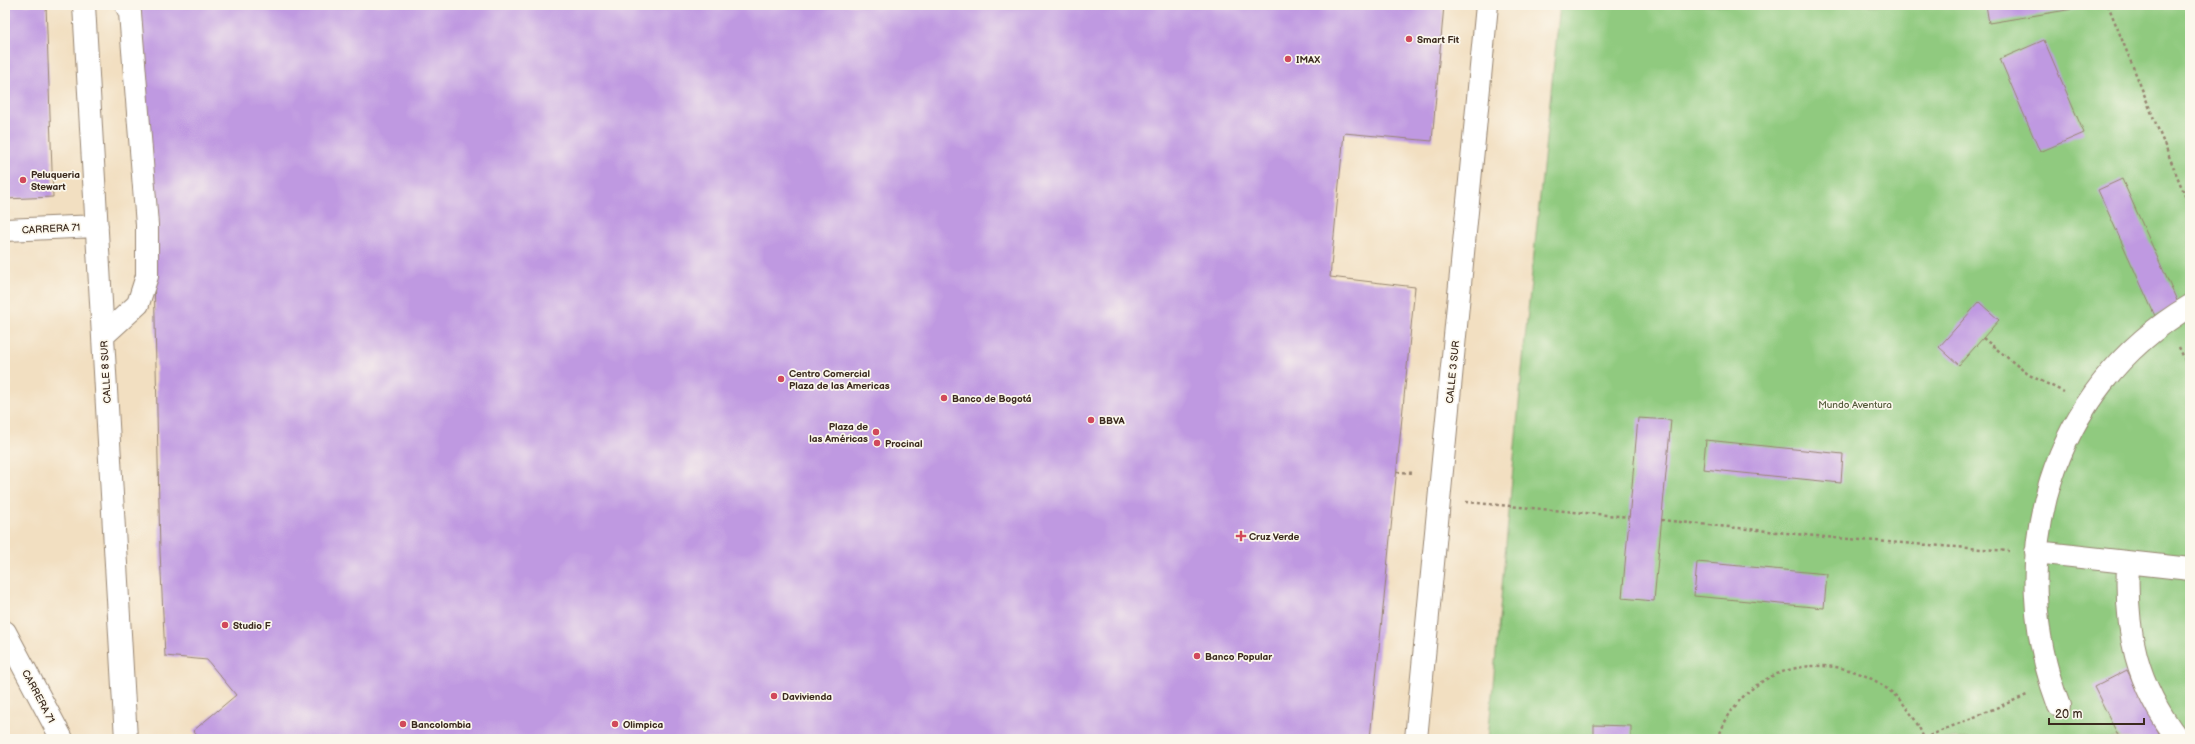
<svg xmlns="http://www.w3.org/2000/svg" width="2195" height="744" font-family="'Balsamiq Sans',sans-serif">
  <rect width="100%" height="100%" fill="#fbf7ec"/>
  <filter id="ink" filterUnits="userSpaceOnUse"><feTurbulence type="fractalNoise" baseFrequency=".025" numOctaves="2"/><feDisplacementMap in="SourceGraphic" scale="8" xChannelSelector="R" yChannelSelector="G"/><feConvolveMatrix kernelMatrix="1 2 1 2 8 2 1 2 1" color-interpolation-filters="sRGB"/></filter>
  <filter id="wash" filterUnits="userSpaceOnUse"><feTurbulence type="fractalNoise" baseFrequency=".012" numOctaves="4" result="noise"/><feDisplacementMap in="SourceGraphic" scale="16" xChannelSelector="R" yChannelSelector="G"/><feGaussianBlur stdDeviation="0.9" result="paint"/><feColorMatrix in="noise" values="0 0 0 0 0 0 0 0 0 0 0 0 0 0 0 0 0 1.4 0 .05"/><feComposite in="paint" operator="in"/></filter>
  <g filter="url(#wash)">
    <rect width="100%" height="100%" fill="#f2dfc1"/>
    <path fill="#90ca7f" stroke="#667a4e" d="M 1560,5 L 2190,5 L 2190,739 L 1488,739 L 1524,349 Z"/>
    <g id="blocks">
      <path fill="#bf99e1" d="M 5,5 L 46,5 L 53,197 L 5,199 Z
        M 138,5 L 1444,5 L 1432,141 L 1344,133 L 1330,277 L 1415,287 L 1370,739 L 200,739 L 193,731 L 236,695 L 207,660 L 165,656 L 160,552 L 154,273 Z
        M 1986,5 L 2091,5 L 2091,6 L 1989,23 Z
        M 2044,40 L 2084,133 L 2040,152 L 2000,59 Z
        M 2122,179 L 2179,305 L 2155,316 L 2098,190 Z
        M 1979,302 L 1999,320 L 1959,365 L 1939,347 Z
        M 1638,418 L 1671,420 L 1654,601 L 1622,598 Z
        M 1706,440 L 1843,454 L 1841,483 L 1703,469 Z
        M 1697,562 L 1827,574 L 1824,608 L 1694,596 Z
        M 2127,670 L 2162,739 L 2120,739 L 2094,687 Z
        M 1594,725 L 1631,726 L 1631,739 L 1594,739 Z"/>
    </g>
  </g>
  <g filter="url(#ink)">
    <use href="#blocks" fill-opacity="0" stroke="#968470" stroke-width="1"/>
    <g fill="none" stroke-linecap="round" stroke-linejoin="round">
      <defs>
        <path id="minor" d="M 84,5 L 126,739
          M 5,230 L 97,226
          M 103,336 L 138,304 L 147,276 L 147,225 L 130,13 L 126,5
          M 2036,552 L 2190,569
          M 2128,564 C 2125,631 2136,684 2178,739
          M 5,632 L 62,739
          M 2059,706 C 2002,557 2050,389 2190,306
          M 1416,739 L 1487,5"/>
      </defs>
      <use href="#minor" stroke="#968470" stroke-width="24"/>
      <path stroke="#968470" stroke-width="2.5" stroke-dasharray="3 3" stroke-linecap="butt" d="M 2108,5 L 2190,208
        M 1983,338 L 2029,375 L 2064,392
        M 2179,347 L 2190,371
        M 1397,472 L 1415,473
        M 1466,502 L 1629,517
        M 1661,520 L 1835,538 L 2009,551
        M 1924,738 L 2027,695
        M 1718,739 C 1751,639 1889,644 1924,739"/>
      <use href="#minor" stroke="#fff" stroke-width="22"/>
    </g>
  </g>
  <g fill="#d1495b" stroke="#fbf7ec" stroke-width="1.5">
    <circle cx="1409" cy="39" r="4"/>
    <circle cx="1288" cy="59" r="4"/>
    <circle cx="23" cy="180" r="4"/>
    <circle cx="781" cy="379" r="4"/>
    <circle cx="944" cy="398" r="4"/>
    <circle cx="1091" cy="420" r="4"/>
    <circle cx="876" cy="432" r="4"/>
    <circle cx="877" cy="443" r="4"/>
    <path d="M1239 530h4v4h4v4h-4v4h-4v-4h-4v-4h4z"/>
    <circle cx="225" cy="625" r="4"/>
    <circle cx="1197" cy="656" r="4"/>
    <circle cx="774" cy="696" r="4"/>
    <circle cx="403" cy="724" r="4"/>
    <circle cx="615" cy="724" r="4"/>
  </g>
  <g text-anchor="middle" stroke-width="3.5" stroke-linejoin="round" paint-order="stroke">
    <g font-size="10" font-weight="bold" fill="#3b2a1e" stroke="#fbf7ec" text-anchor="start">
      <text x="1417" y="43">Smart Fit</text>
      <text x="1296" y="63">IMAX</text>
      <text x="31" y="178">Peluqueria<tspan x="31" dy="12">Stewart</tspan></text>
      <text x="789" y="377">Centro Comercial<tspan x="789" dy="12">Plaza de las Americas</tspan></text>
      <text x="952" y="402">Banco de Bogotá</text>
      <text x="1099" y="424">BBVA</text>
      <text x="868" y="430" text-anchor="end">Plaza de<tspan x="868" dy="12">las Américas</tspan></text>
      <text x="885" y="447">Procinal</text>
      <text x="1249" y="540">Cruz Verde</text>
      <text x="233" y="629">Studio F</text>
      <text x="1205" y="660">Banco Popular</text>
      <text x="782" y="700">Davivienda</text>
      <text x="411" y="728">Bancolombia</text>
      <text x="623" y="728">Olimpica</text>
    </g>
    <g font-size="10" fill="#3b2a1e" stroke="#fbf7ec">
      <text transform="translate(51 228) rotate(-3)" y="4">CARRERA 71</text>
      <text transform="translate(105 372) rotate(-93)" y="4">CALLE 8 SUR</text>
      <text transform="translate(1452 372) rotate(-84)" y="4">CALLE 3 SUR</text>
      <text transform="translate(39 696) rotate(62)" y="4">CARRERA 71</text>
    </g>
    <g font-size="10" fill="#545a3b" stroke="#fbf7ec">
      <text x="1855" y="408">Mundo Aventura</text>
    </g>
  </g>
  <rect width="2195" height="744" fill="none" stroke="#fbf7ec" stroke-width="20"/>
  <path d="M2049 718v6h95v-6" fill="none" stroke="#3b2a1e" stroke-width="2"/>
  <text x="2055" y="718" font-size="12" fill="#3b2a1e" stroke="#fbf7ec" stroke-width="3" paint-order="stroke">20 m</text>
</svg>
